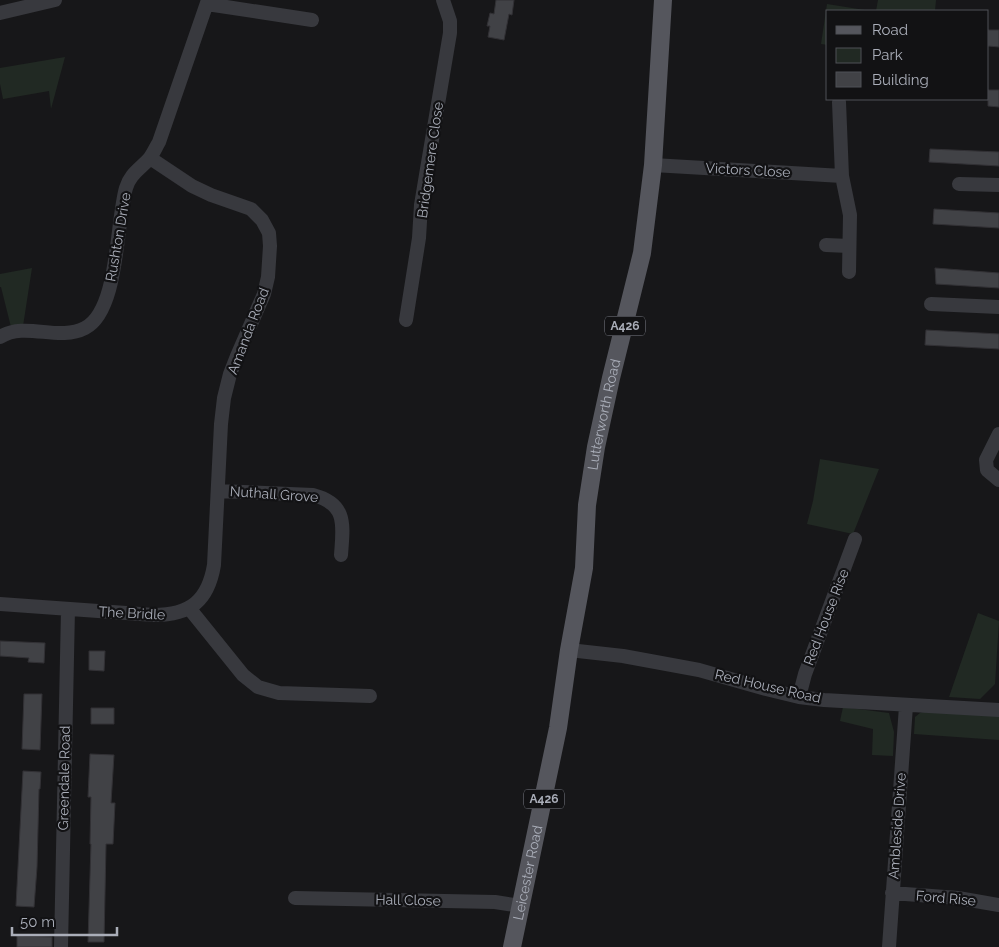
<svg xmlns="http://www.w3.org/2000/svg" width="999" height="947" font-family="Raleway,sans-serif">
  <rect width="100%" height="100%" fill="#171719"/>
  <path fill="#212923" d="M 878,0 L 936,0 L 935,11 L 876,11 Z
    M 827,4 L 871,11 L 828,11 L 828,45 L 821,44 Z
    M 65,57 L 51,109 L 49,91 L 3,99 L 0,84 L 0,68 Z
    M 32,268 L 23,326 L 11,327 L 1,287 L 0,287 L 0,274 Z
    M 820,459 L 879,469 L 853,534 L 807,524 L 813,501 Z
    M 978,613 L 999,621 L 995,684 L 980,699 L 949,697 Z
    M 843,707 L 889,713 L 894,732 L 893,756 L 872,755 L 873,729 L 840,721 Z
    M 927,711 L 999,716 L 999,740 L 914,734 L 915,717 L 920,713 Z"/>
  <path fill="#414246" stroke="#323135" d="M 496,0 L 514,0 L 512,15 L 509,14 L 504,40 L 488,37 L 490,26 L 487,26 L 490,13 L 494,14 Z
    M 988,30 L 999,30 L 999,47 L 988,46 Z
    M 988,90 L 999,90 L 999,107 L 988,106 Z
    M 930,149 L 999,152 L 999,166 L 929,162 Z
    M 934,209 L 999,213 L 999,228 L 933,224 Z
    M 935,268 L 999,273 L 999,288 L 936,284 Z
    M 926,330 L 999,334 L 999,349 L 925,345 Z
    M 0,641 L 45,643 L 44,663 L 28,662 L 29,658 L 0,656 Z
    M 89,651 L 105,651 L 104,671 L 89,670 Z
    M 24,694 L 42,694 L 40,750 L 22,749 Z
    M 91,708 L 114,708 L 114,724 L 91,724 Z
    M 90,754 L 114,755 L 111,803 L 115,803 L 113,844 L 106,844 L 104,942 L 88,942 L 91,844 L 90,844 L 91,797 L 88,797 Z
    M 23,771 L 41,772 L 40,789 L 39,789 L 37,867 L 34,907 L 16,906 Z
    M 17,936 L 52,937 L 52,947 L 17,947 Z"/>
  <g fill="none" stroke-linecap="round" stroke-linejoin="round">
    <path stroke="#38393e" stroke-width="14" d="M 207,4 L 312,20
      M 0,13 L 55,0
      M 839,102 L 842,176 L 850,215 L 849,272
      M 653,165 L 842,176
      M 959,184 L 999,185
      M 826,245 L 849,246
      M 931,304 L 999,307
      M 406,320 L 419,238 L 421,205 L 426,175 L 450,33 L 450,21 L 443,0
      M 0,337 C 26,321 58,342 85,328 C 119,311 116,222 126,188 C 130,174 140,169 149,159 C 153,154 156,147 159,142 L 208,0
      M 999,434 L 986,460 L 987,470 L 999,480
      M 218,491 L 313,495 C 348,504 343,526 341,555
      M 0,604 L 154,615 C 190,615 208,601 214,565 L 221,424 L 224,398 L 230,374 L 237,356 L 264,294 L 268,277 L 270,246 L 269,233 L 262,220 L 251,209 L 211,195 L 192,186 L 150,158
      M 189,608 L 243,675 L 258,687 L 279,693 L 370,696
      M 569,650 L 623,656 L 699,670 L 766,689 L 799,697 L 824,700 L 999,710
      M 799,697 L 805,674 L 855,539
      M 892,893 L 958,898 L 999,905
      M 295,898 L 495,902 L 521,906
      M 61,947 L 68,609
      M 889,947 L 906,706"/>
    <path stroke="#55565d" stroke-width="18" id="s1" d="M 512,947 L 558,728 L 569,650 L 584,568 L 587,505 L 596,447 L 611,378 L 642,253 L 653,165 L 663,0"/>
  </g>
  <g text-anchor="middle" stroke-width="4.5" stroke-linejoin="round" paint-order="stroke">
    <g fill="#121214" stroke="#7c7f88" stroke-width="1">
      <rect x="605" y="316.5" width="40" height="19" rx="4"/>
      <rect x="524" y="789.5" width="40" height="19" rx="4"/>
    </g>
    <g font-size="12" font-weight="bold" fill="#aaaeb9">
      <text x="625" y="330">A426</text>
      <text x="544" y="803">A426</text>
    </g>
    <g font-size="14" fill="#aaaeb9" stroke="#121214">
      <text transform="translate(430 160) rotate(-82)" y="5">Bridgemere Close</text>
      <text transform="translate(748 170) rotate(3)" y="5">Victors Close</text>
      <text transform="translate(118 237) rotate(-80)" y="5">Rushton Drive</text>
      <text transform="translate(248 331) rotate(-69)" y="5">Amanda Road</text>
      <text dy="5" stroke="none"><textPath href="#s1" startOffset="541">Lutterworth Road</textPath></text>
      <text transform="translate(274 494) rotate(4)" y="5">Nuthall Grove</text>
      <text transform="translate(132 613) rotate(3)" y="5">The Bridle</text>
      <text transform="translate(826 617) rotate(-69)" y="5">Red House Rise</text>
      <text transform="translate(768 686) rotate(13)" y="5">Red House Road</text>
      <text transform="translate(64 778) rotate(-89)" y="5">Greendale Road</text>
      <text transform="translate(897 826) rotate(-86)" y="5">Ambleside Drive</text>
      <text dy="5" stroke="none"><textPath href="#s1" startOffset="76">Leicester Road</textPath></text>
      <text transform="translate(946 898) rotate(5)" y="5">Ford Rise</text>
      <text transform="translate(408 900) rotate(1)" y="5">Hall Close</text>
    </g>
  </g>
  <rect x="826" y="10" width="162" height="90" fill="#121214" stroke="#4f5056"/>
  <rect x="836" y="26" width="25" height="8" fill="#55565d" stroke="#4f5056"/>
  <text x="872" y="35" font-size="15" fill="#aaaeb9">Road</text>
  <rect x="836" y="48" width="25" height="15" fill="#212923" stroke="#4f5056"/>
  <text x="872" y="60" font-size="15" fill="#aaaeb9">Park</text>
  <rect x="836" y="72" width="25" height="15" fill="#414246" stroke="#4f5056"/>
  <text x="872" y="85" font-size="15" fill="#aaaeb9">Building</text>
  <path d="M12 927v8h105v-8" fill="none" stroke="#aaaeb9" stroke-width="2.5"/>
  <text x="20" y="927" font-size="15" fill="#aaaeb9" stroke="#121214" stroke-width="4" paint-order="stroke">50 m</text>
</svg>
